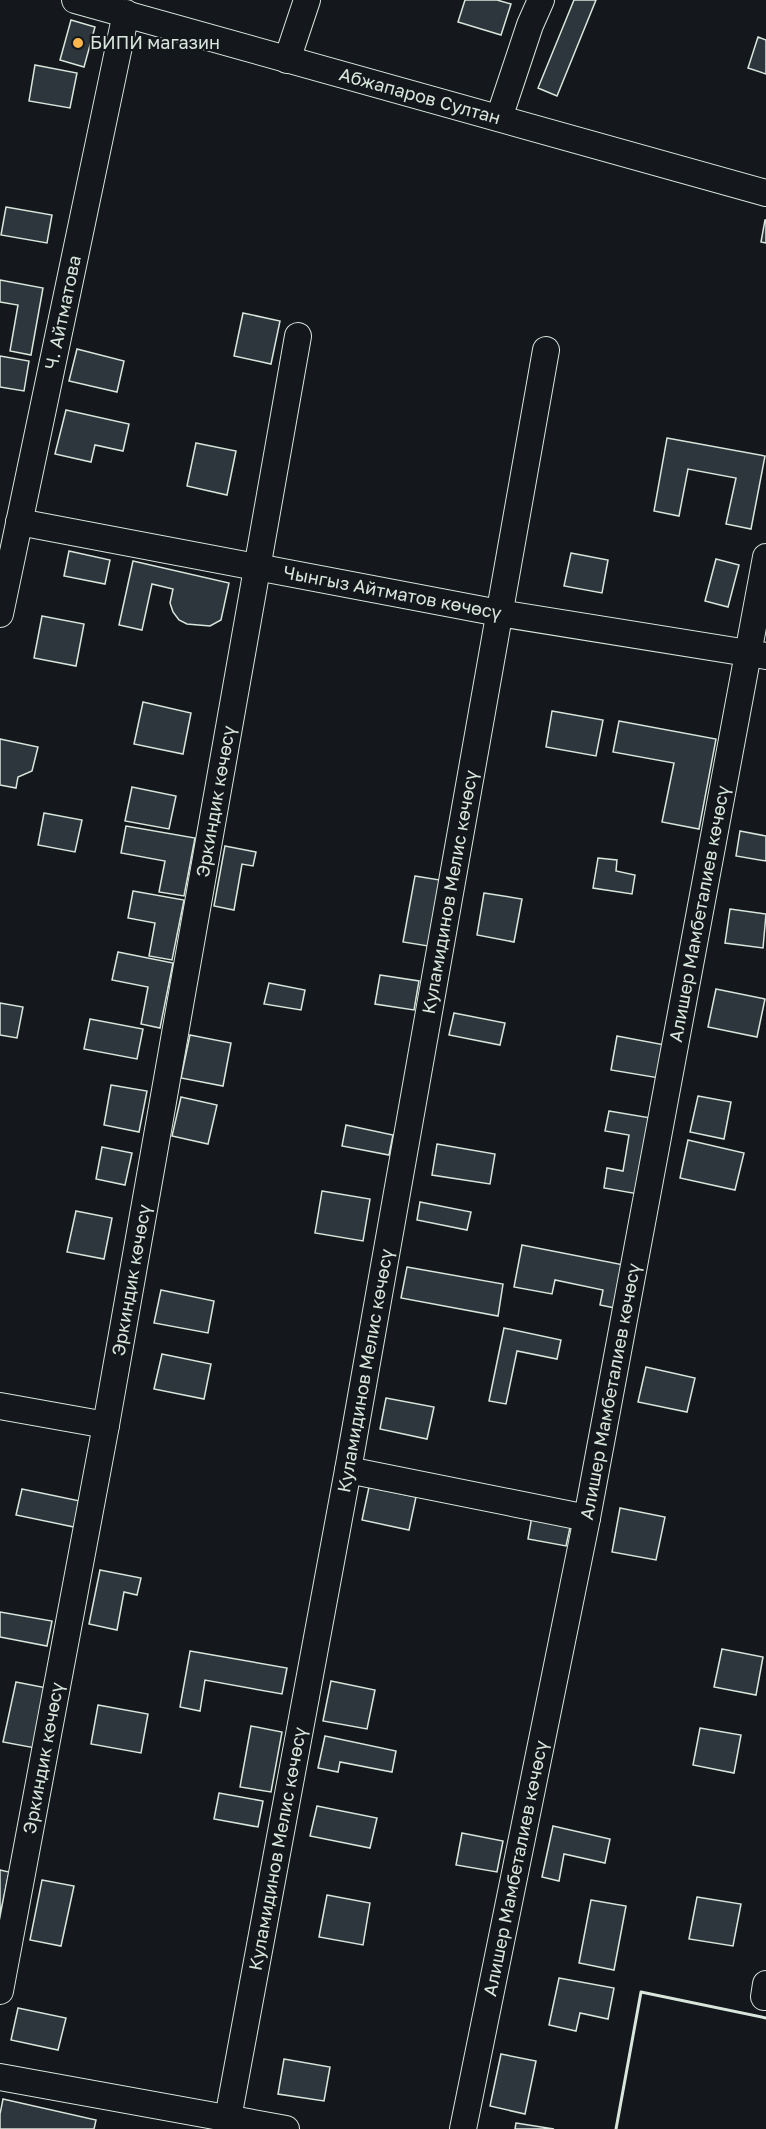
<svg xmlns="http://www.w3.org/2000/svg" width="766" height="2129" font-family="'Golos Text',sans-serif">
  <rect width="100%" height="100%" fill="#14181c"/>
  <path fill="#2c363c" stroke="#d8e6dc" stroke-width="1.5" d="M 465,0 L 497,0 L 511,4 L 501,35 L 458,22 Z
    M 574,0 L 596,0 L 557,96 L 538,88 Z
    M 71,20 L 95,27 L 84,67 L 60,60 Z
    M 758,37 L 766,40 L 766,74 L 748,68 Z
    M 35,65 L 77,73 L 70,108 L 29,101 Z
    M 6,207 L 52,215 L 47,243 L 1,235 Z
    M 765,220 L 766,220 L 766,243 L 761,242 Z
    M 0,280 L 43,288 L 31,355 L 10,351 L 18,305 L 0,302 Z
    M 243,313 L 280,321 L 271,364 L 234,356 Z
    M 77,349 L 124,361 L 117,392 L 69,381 Z
    M 0,356 L 29,361 L 24,391 L 0,387 Z
    M 66,410 L 129,424 L 123,451 L 95,445 L 91,462 L 55,454 Z
    M 667,438 L 765,456 L 751,529 L 726,524 L 736,478 L 688,469 L 679,516 L 654,511 Z
    M 196,443 L 236,451 L 227,495 L 187,486 Z
    M 69,551 L 110,560 L 105,584 L 64,576 Z
    M 571,553 L 608,560 L 602,593 L 564,586 Z
    M 716,559 L 739,565 L 728,607 L 705,601 Z
    M 133,561 L 229,583 L 221,620 L 210,626 L 187,624 L 179,620 L 173,612 L 170,603 L 173,589 L 152,584 L 142,630 L 119,625 Z
    M 42,616 L 84,624 L 76,666 L 34,658 Z
    M 143,702 L 191,713 L 183,754 L 134,744 Z
    M 552,711 L 603,720 L 596,756 L 546,747 Z
    M 619,721 L 716,739 L 699,829 L 662,822 L 674,763 L 613,752 Z
    M 0,739 L 38,747 L 32,771 L 18,777 L 16,788 L 0,785 Z
    M 132,787 L 176,796 L 169,829 L 125,821 Z
    M 44,813 L 82,820 L 75,852 L 38,845 Z
    M 126,826 L 195,838 L 184,896 L 159,892 L 165,861 L 121,853 Z
    M 740,831 L 766,836 L 766,861 L 736,856 Z
    M 225,846 L 256,852 L 253,866 L 242,864 L 234,910 L 214,906 Z
    M 598,858 L 617,860 L 616,871 L 635,875 L 632,894 L 593,888 Z
    M 415,876 L 440,880 L 428,946 L 403,942 Z
    M 133,891 L 184,900 L 172,960 L 149,956 L 155,923 L 128,918 Z
    M 484,893 L 522,899 L 514,942 L 477,935 Z
    M 730,909 L 766,914 L 763,948 L 725,943 Z
    M 118,952 L 173,963 L 160,1028 L 141,1024 L 148,987 L 112,980 Z
    M 380,975 L 419,981 L 414,1010 L 375,1004 Z
    M 269,983 L 305,990 L 301,1010 L 264,1004 Z
    M 716,989 L 765,999 L 757,1037 L 708,1027 Z
    M 0,1003 L 23,1007 L 17,1038 L 0,1035 Z
    M 454,1013 L 505,1023 L 500,1045 L 449,1035 Z
    M 90,1019 L 143,1029 L 137,1059 L 84,1049 Z
    M 190,1035 L 231,1043 L 223,1086 L 181,1078 Z
    M 617,1036 L 665,1045 L 659,1078 L 611,1070 Z
    M 111,1085 L 147,1091 L 139,1132 L 104,1125 Z
    M 698,1096 L 731,1102 L 724,1139 L 690,1132 Z
    M 181,1097 L 217,1105 L 208,1144 L 172,1136 Z
    M 609,1111 L 651,1118 L 638,1194 L 604,1188 L 607,1168 L 623,1171 L 629,1135 L 605,1131 Z
    M 346,1125 L 393,1135 L 389,1155 L 342,1146 Z
    M 688,1140 L 744,1153 L 735,1190 L 680,1178 Z
    M 437,1144 L 495,1154 L 490,1184 L 432,1175 Z
    M 102,1147 L 132,1153 L 125,1185 L 96,1179 Z
    M 322,1191 L 370,1199 L 363,1241 L 315,1233 Z
    M 420,1202 L 471,1212 L 467,1230 L 417,1220 Z
    M 76,1211 L 112,1218 L 104,1259 L 67,1252 Z
    M 522,1245 L 624,1265 L 615,1308 L 600,1305 L 603,1290 L 555,1280 L 552,1294 L 514,1287 Z
    M 407,1267 L 503,1284 L 498,1316 L 401,1298 Z
    M 161,1290 L 214,1301 L 208,1333 L 154,1323 Z
    M 504,1328 L 561,1340 L 557,1359 L 517,1351 L 506,1404 L 489,1401 Z
    M 162,1354 L 211,1364 L 204,1399 L 154,1389 Z
    M 646,1367 L 695,1378 L 687,1412 L 638,1402 Z
    M 386,1398 L 434,1407 L 427,1439 L 380,1429 Z
    M 369,1487 L 416,1497 L 409,1530 L 362,1520 Z
    M 22,1489 L 80,1501 L 74,1527 L 16,1515 Z
    M 620,1508 L 665,1517 L 656,1560 L 612,1552 Z
    M 532,1516 L 571,1523 L 566,1546 L 528,1539 Z
    M 100,1570 L 141,1578 L 137,1595 L 124,1592 L 117,1630 L 89,1624 Z
    M 0,1612 L 52,1621 L 47,1646 L 0,1637 Z
    M 722,1649 L 763,1657 L 756,1695 L 714,1687 Z
    M 190,1651 L 287,1668 L 282,1694 L 205,1680 L 200,1711 L 180,1707 Z
    M 331,1681 L 375,1690 L 367,1729 L 323,1721 Z
    M 16,1682 L 47,1688 L 35,1748 L 3,1742 Z
    M 98,1705 L 148,1714 L 141,1753 L 91,1744 Z
    M 251,1726 L 282,1732 L 271,1792 L 240,1787 Z
    M 700,1728 L 741,1735 L 734,1773 L 693,1765 Z
    M 325,1736 L 396,1751 L 392,1772 L 340,1762 L 338,1772 L 318,1768 Z
    M 219,1793 L 263,1801 L 258,1827 L 214,1819 Z
    M 317,1806 L 377,1818 L 370,1848 L 310,1836 Z
    M 553,1826 L 610,1839 L 605,1863 L 564,1854 L 559,1881 L 542,1877 Z
    M 462,1833 L 503,1841 L 497,1872 L 456,1865 Z
    M 0,1870 L 9,1872 L 0,1915 Z
    M 42,1880 L 74,1886 L 61,1946 L 30,1940 Z
    M 327,1895 L 370,1903 L 363,1945 L 319,1937 Z
    M 697,1897 L 741,1904 L 733,1946 L 689,1939 Z
    M 591,1900 L 626,1906 L 614,1970 L 579,1963 Z
    M 559,1978 L 614,1988 L 608,2019 L 580,2013 L 576,2031 L 549,2025 Z
    M 18,2008 L 66,2018 L 58,2050 L 11,2040 Z
    M 501,2054 L 536,2061 L 525,2114 L 490,2106 Z
    M 284,2059 L 330,2067 L 324,2101 L 278,2094 Z
    M 3,2099 L 96,2120 L 94,2129 L 0,2129 L 0,2114 Z
    M 516,2123 L 554,2129 L 515,2129 Z"/>
  <g fill="none" stroke-linecap="round" stroke-linejoin="round">
    <defs>
      <g id="minor">
        <path id="s1" d="M 75,0 L 766,193"/>
        <path d="M 287,60 L 307,0"/>
        <path d="M 499,118 L 530,25 L 541,0"/>
        <path id="s2" d="M 19,522 L 499,613 L 766,656"/>
        <path id="s3" d="M 0,614 L 126,13"/>
        <path d="M 0,1406 L 106,1425"/>
        <path d="M 348,1470 L 587,1518"/>
        <path id="s4" d="M 0,1991 L 106,1425 L 298,336"/>
        <path d="M 764,1997 L 766,1984"/>
        <path d="M 0,2077 L 286,2129"/>
        <path id="s5" d="M 226,2129 L 348,1470 L 546,350"/>
        <path id="s6" d="M 463,2129 L 587,1518 L 766,557"/>
      </g>
    </defs>
    <use href="#minor" stroke="#d8e6dc" stroke-width="28"/>
    <use href="#minor" stroke="#14181c" stroke-width="26"/>
    <path stroke="#d8e6dc" stroke-width="3" d="M 616,2129 L 641,1992 L 766,2018"/>
  </g>
  <circle fill="#ffb74d" stroke="#14181c" stroke-width="2" cx="78" cy="43" r="6"/>
  <g text-anchor="middle" stroke-width="4.5" stroke-linejoin="round" paint-order="stroke">
    <g font-size="18" fill="#d8e6dc" stroke="#14181c" text-anchor="start">
      <text x="90" y="49">БИПИ магазин</text>
    </g>
    <g font-size="18" fill="#d8e6dc" stroke="#14181c">
      <text dy="6" stroke="none"><textPath href="#s1" startOffset="358">Абжапаров Султан</textPath></text>
      <text dy="6" stroke="none"><textPath href="#s3" startOffset="308">Ч. Айтматова</textPath></text>
      <text dy="6" stroke="none"><textPath href="#s2" startOffset="380">Чынгыз Айтматов көчөсү</textPath></text>
      <text dy="6" stroke="none"><textPath href="#s4" startOffset="1209">Эркиндик көчөсү</textPath></text>
      <text dy="6" stroke="none"><textPath href="#s5" startOffset="1257">Куламидинов Мелис көчөсү</textPath></text>
      <text dy="6" stroke="none"><textPath href="#s6" startOffset="1238">Алишер Мамбеталиев көчөсү</textPath></text>
      <text dy="6" stroke="none"><textPath href="#s4" startOffset="723">Эркиндик көчөсү</textPath></text>
      <text dy="6" stroke="none"><textPath href="#s5" startOffset="771">Куламидинов Мелис көчөсү</textPath></text>
      <text dy="6" stroke="none"><textPath href="#s6" startOffset="752">Алишер Мамбеталиев көчөсү</textPath></text>
      <text dy="6" stroke="none"><textPath href="#s4" startOffset="237">Эркиндик көчөсү</textPath></text>
      <text dy="6" stroke="none"><textPath href="#s5" startOffset="285">Куламидинов Мелис көчөсү</textPath></text>
      <text dy="6" stroke="none"><textPath href="#s6" startOffset="266">Алишер Мамбеталиев көчөсү</textPath></text>
    </g>
  </g>
</svg>
